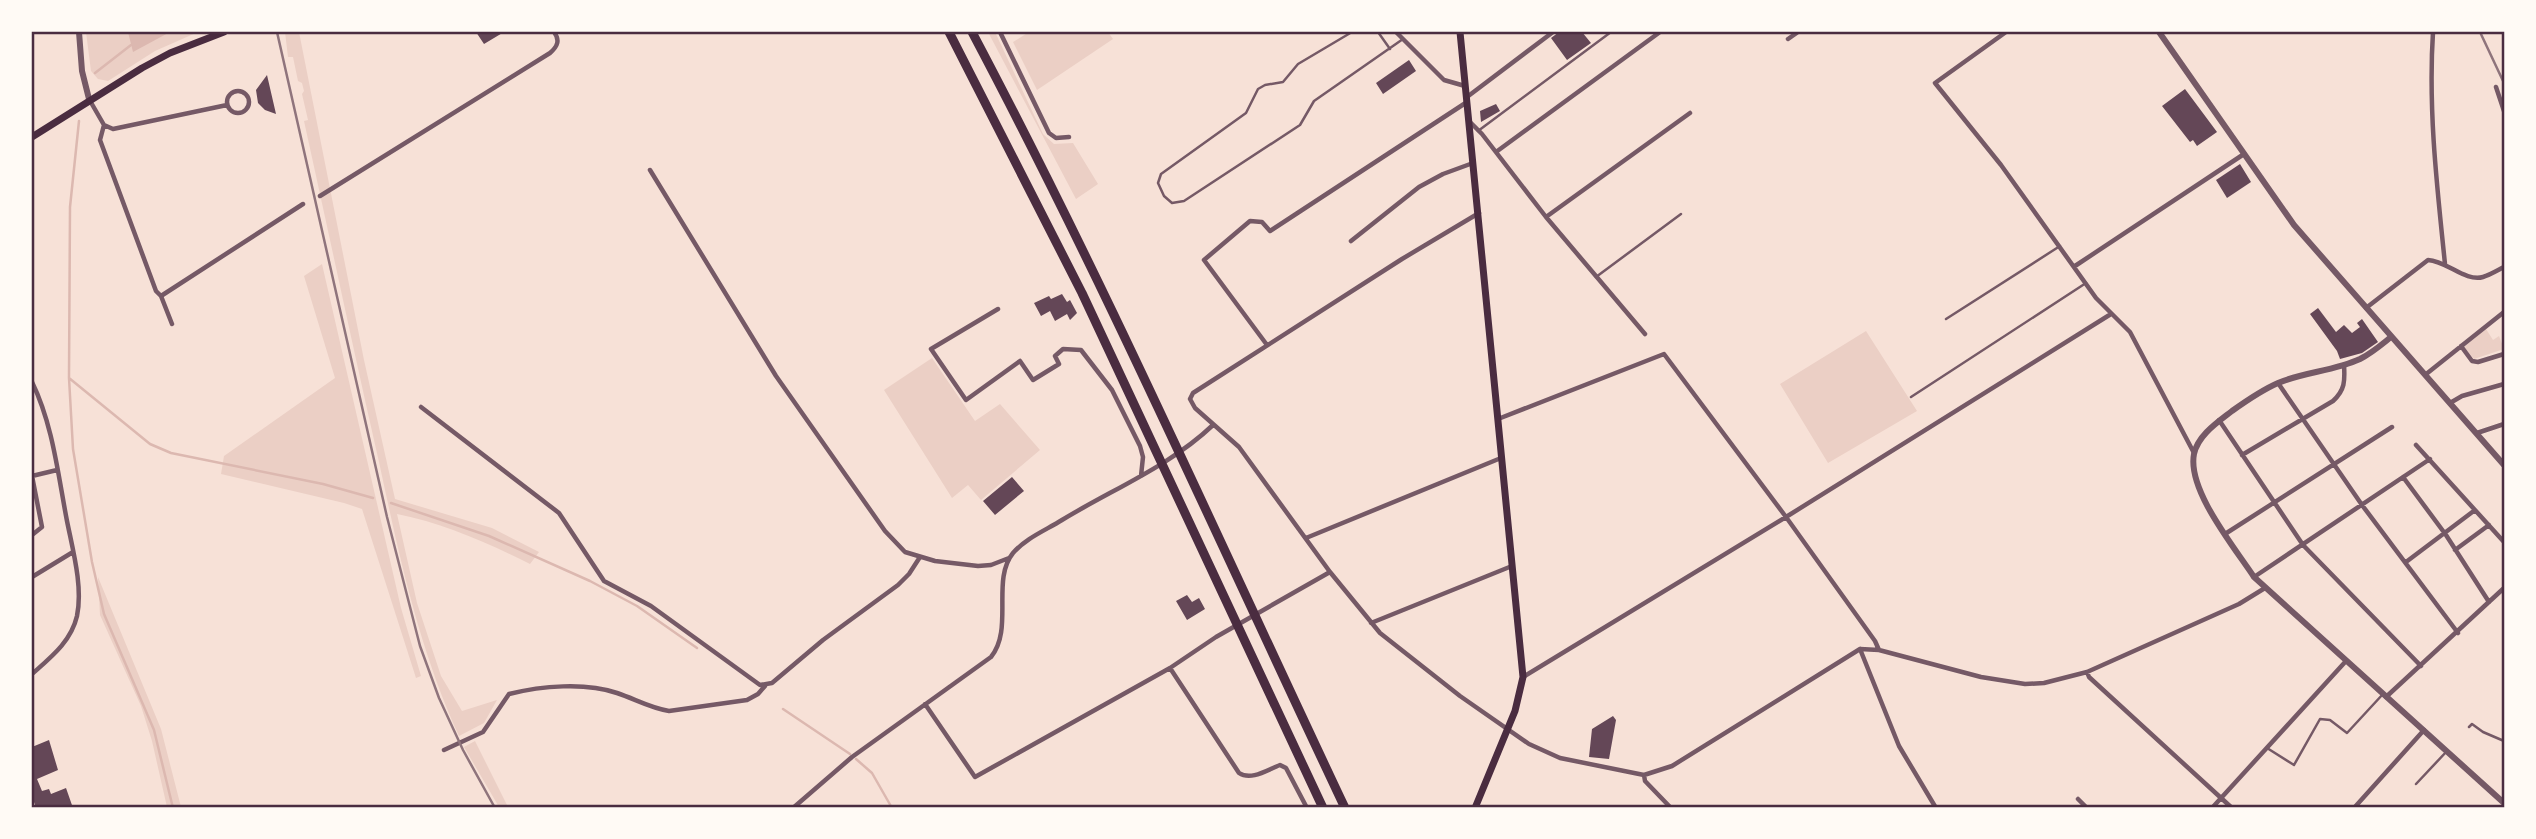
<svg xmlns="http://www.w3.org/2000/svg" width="2536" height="839" font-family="'Noto Sans',sans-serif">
  <rect width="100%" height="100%" fill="#f7e1d7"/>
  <path fill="#ebcfc5" d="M 86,32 L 198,32 L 155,51 L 108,81 L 98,79 L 91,71 Z
    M 285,32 L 299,32 L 364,360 L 395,499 L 492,528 L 539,552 L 530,564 C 488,543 443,523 397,514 L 417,603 L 441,676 L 462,711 L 497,700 L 484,723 L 459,736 C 419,649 399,555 379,462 C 353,348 329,234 304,121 L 308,120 L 302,94 L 304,91 L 302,83 L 298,81 L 293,57 L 288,57 Z
    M 988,32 L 995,32 L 1043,134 L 1054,144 L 1073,143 L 1098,184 L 1076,199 Z
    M 1029,32 L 1108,32 L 1113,39 L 1037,90 L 1013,42 Z
    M 322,264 L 401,608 L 421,676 L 416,678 L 362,509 L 344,503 L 221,474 L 224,456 L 335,378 L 304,276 Z
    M 2486,329 L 2493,340 L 2499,336 L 2504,349 L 2474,359 L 2464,347 Z
    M 1866,331 L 1917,411 L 1828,463 L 1780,384 Z
    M 932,358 L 975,421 L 1000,404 L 1040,450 L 981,500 L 968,485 L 952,498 L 884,390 Z
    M 98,577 L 161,729 L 181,807 L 167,807 L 152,741 L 141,706 L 100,615 Z
    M 475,741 L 508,807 L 499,807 L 464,747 Z"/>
  <path fill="#dcb8b0" d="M 128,32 L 170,32 L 133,52 Z"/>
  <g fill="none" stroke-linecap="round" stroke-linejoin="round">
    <path stroke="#dcb8b0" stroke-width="2.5" d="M 95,73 L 131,45
      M 79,121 L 70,207 L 69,378 L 73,449 L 92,562 L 104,614 L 154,730 L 173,808
      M 69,378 L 150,444 L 171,453 L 323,484 L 373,498
      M 391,503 L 489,536 L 590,581 L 637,606 L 697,648
      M 783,709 L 850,754
      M 856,759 L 872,773 L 892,808"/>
  </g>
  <path fill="#644757" d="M 476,32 L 504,32 L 484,44 Z
    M 1559,32 L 1582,32 L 1591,43 L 1567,60 L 1551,38 Z
    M 1409,60 L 1416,71 L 1383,94 L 1376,83 Z
    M 267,75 L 276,114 L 265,110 L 258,103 L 256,90 Z
    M 2185,89 L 2217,132 L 2197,146 L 2193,140 L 2190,142 L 2162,106 Z
    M 1496,104 L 1500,111 L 1481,122 L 1480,111 Z
    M 2240,164 L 2251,182 L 2227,198 L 2216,180 Z
    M 1062,294 L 1067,302 L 1070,300 L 1077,313 L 1070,320 L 1067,314 L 1055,321 L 1050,311 L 1041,316 L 1034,303 L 1049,296 L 1051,299 Z
    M 2318,308 L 2336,332 L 2344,325 L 2352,333 L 2360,327 L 2357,323 L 2362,319 L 2378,342 L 2362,353 L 2340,359 L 2337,351 L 2310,314 Z
    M 1012,477 L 1024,491 L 995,515 L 983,501 Z
    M 1187,595 L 1192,602 L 1199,598 L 1205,609 L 1187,620 L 1176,601 Z
    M 1613,716 L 1616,720 L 1609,759 L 1589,757 L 1592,729 Z
    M 49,740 L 58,770 L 37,779 L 42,791 L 49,789 L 51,794 L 66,788 L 73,808 L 36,808 L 32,796 L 32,747 Z"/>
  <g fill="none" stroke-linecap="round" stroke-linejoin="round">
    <path stroke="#755966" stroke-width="2.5" d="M 1352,32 L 1298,64 L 1283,82 L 1265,85 L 1258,89 L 1246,113 L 1161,174 L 1158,183 L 1164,196 L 1172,203 L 1184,201 L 1300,125 L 1314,101 L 1403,39
      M 1378,32 L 1390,49
      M 1478,131 L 1611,32
      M 1596,277 L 1681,214
      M 1946,319 L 2060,246
      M 1911,397 L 2086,283
      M 2469,727 L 2472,724 L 2483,732 L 2504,741
      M 2267,748 L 2294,765 L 2320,719 L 2330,720 L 2347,733 L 2383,694
      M 2416,784 L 2447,751"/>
    <path stroke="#755966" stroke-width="4.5" d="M 1000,32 L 1049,133 L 1056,138 L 1069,137
      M 1396,32 L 1444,80 L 1465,86
      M 2006,32 L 1935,83 L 2001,165 L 2096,298 L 2130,332 L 2194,453
      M 2433,32 C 2428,109 2437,187 2445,264
      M 1788,39 L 1798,32
      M 2496,87 L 2504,111
      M227 102a11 11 0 1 1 22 0a11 11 0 1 1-22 0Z
      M 1467,97 L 1553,32
      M 89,99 L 104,125 L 113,129 L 227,105
      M 1471,123 L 1482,134 L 1546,217 L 1645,334
      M 104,125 L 100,140 L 156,291 L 161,296 L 172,324
      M 1496,152 L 1660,32
      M 650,170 L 776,376 L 885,531 L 905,552 L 935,561 L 978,566 L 991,565 L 1009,558
      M 320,196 L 550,53 C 558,46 560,40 554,32
      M 1479,213 L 1402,259 L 1193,393 L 1190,399 L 1195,408 L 1239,447 L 1330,572 L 1380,633 L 1460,696 L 1529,744 L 1560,758 L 1644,775 L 1672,766 L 1860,649 L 1879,650 L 1981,677 L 2025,684 L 2044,683 L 2087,672 L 2239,604 L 2265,588
      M 1546,217 L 1690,113
      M 1351,241 L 1419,187 L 1443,174 L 1473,163
      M 2075,266 L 2244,154
      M 161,296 L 303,204
      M 2366,308 L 2428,260 C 2447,261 2465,282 2483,277 C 2490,275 2498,270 2504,267
      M 998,309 L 931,349 L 966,400 L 1020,361 L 1033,380 L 1059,364 L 1055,356 L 1063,349 L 1081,350 L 1112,390 L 1140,446 L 1143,457 L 1141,476
      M 1267,345 L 1204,260 L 1250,221 L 1262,222 L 1270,231 L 1467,102
      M 2461,346 L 2472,361 L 2478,362 L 2504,354
      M 2425,375 L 2504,312
      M 32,382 C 53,425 58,475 67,521 C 73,551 83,587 77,616 C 71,642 50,658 32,674
      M 2278,383 L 2362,505 L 2458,633
      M 2450,403 L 2462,396 L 2504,384
      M 421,407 L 559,513 L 604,581 L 651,606 L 760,685 L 772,683 L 823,640 L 898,585 L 909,574 L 920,557
      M 1498,419 L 1664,354 L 1786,517 L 1875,641 L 1879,650
      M 2219,420 L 2303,545 L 2421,666
      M 2477,433 L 2504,424
      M 2416,445 L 2504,542
      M 2242,455 L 2333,401 C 2345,390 2345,381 2344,365
      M 2403,477 L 2446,535 L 2489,602
      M 2225,534 L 2392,427
      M 32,535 L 42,527 L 32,476 L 57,470
      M 1306,538 L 1501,458
      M 2455,550 L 2489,525
      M 2406,562 L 2475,510
      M 32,577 L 73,552
      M 2254,577 L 2430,459
      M 1371,623 L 1512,566
      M 1860,649 L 1899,746 L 1936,808
      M 1170,668 L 1239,773 C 1251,781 1267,770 1280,765 L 1286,768 L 1307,808
      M 2087,672 L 2089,677 L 2232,808
      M 1523,677 L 1786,517 L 2111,314
      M 2386,697 L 2504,588
      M 925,704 L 975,777 L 1170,668 L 1216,637 L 1330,572
      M 444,750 L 483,732 L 509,694 C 541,686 585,682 617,693 C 635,699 650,708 669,711 L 747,700 L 758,694 L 765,686
      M 1644,775 L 1645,781 L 1671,808
      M 2078,799 L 2087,808
      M 793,808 L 852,757 L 991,657 C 1014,629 991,580 1013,553 C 1026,538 1046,530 1062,520 C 1113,489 1170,466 1213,425
      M 2212,808 L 2346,661
      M 2354,808 L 2424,730"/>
    <path stroke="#755966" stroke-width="6" d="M 79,32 L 82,71 L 89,99
      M 2159,32 L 2294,225 L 2504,465
      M 2391,337 C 2381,345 2372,353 2360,359 C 2334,371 2304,372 2278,383 C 2262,390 2246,401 2232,411 C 2218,422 2198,435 2194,454 C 2187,490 2235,548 2254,577 L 2504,803"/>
    <path stroke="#4a2c40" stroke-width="7" d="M 32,137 L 142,68 L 170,53 L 224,32"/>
    <path stroke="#4a2c40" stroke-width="7" d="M 1460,32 L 1523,677 L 1515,711 L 1475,808"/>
    <path stroke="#4a2c40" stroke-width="9" d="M 949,32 L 1082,293 L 1323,808
      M 972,32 C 1106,285 1222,548 1345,808"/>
    <path stroke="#8f747c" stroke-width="2.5" d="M 277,32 L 387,517 L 420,646 L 439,698 L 463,750 L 495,808
      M 2480,32 L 2504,83"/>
  </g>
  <rect width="2536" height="839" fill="none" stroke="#fffaf5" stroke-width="66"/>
  <rect x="33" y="33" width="2470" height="773" fill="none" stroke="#4a2c40" stroke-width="2.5"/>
</svg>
